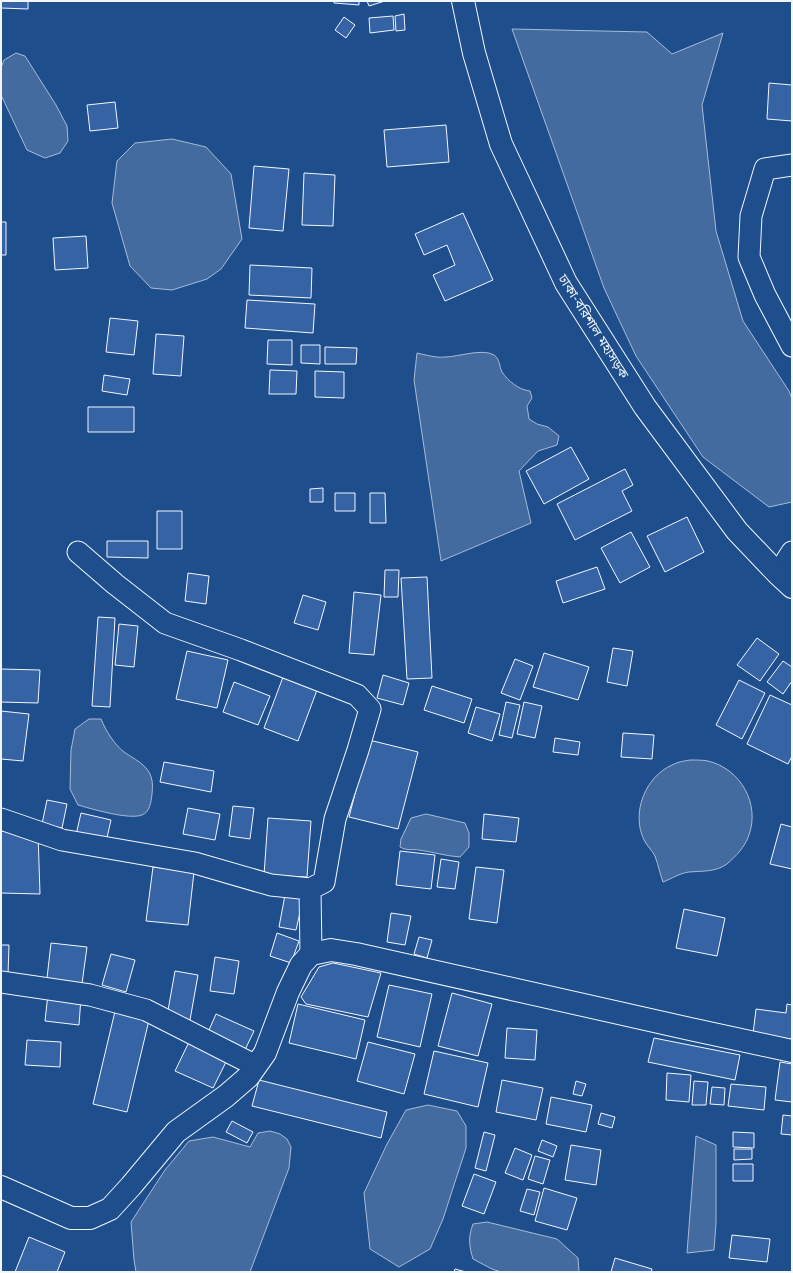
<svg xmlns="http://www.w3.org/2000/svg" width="793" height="1273" font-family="'PT Sans','Noto Sans Bengali',sans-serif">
  <rect width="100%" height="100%" fill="#1f4e8c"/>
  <path fill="#446ba0" stroke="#a8bbd7" d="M 512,29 L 647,32 L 672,54 L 723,33 L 702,105 L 716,231 L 743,321 L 789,391 L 792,399 L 792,502 L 769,507 L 703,457 L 636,356 L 604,288 Z
    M 16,53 L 25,56 L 56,105 L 67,126 L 68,141 L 60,153 L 45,158 L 27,150 L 1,95 L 1,68 L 4,60 Z
    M 172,139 L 206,147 L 231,174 L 242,239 L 221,269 L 207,279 L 172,290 L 151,288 L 130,266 L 112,203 L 117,161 L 135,143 Z
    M 417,353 C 426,355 436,358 445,357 C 458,357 482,348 494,355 C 500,359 499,366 502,372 C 508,381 519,390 530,391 L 532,398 L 527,406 L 529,419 L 537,424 L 548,427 L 559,436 L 557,445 L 538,451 L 519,471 L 531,523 L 441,561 L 414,380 Z
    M 89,719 L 101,719 C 106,731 114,744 124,752 C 131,757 140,761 146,768 C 153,776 153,785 152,794 C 151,802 150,812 142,815 C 129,820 92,809 78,805 L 70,789 L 71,750 L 75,729 Z
    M 690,760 C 696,760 703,760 708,761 C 741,769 760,804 749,835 C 745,847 736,856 727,864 C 716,872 702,871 689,872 C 680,873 671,879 663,882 C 660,874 658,864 655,856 C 652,850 647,846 644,840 C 631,813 645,777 672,765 C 677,762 684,761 690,760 Z
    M 426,814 L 465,823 L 469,833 L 469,847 L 460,857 C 446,856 433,852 419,850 C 412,849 407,851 400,847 L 401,839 L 411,818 Z
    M 428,1105 L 457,1111 L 466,1126 L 466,1148 L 443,1219 L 430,1249 L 399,1267 L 370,1249 L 364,1193 L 387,1144 L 406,1110 Z
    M 270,1131 L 280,1134 L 287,1139 L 291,1147 L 289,1168 L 250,1272 L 136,1272 L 134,1260 L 131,1222 L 165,1170 L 189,1141 L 213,1137 L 250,1147 L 258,1133 Z
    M 696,1136 L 716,1145 L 716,1223 L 714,1250 L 687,1253 Z
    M 487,1222 L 557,1239 L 578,1258 L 579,1272 L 501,1272 L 492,1269 L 473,1259 C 469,1246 468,1237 473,1224 Z"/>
  <path fill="#3563a3" stroke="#f2f6ff" d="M 1,1 L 28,1 L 28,9 L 1,8 Z
    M 334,1 L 359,1 L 359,5 L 334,3 Z
    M 367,1 L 385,1 L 369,6 Z
    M 404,14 L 405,30 L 396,31 L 395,16 Z
    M 393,16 L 394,30 L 370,33 L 369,18 Z
    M 344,17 L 355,25 L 346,38 L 335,30 Z
    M 769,83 L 792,85 L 792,121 L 767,119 Z
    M 115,102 L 118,128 L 90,131 L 87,105 Z
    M 446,125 L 449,162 L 387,167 L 384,130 Z
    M 254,166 L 289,169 L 283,231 L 249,228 Z
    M 304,173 L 335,175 L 333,226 L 302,225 Z
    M 463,213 L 493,280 L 445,301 L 433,275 L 455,265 L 447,245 L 424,255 L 415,234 Z
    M 1,222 L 6,222 L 6,255 L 1,255 Z
    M 86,236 L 88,268 L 55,270 L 53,238 Z
    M 250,265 L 312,268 L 311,298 L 249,295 Z
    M 247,300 L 315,304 L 313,333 L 245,328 Z
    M 110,318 L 138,321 L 134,355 L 106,352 Z
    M 156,334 L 184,336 L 181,376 L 153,374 Z
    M 268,340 L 292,340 L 292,365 L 267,364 Z
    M 301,345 L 320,345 L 320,364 L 301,363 Z
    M 325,347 L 357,348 L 356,364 L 325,364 Z
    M 270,370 L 297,371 L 296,394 L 269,394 Z
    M 315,371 L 344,372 L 344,398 L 315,397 Z
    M 104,375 L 130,379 L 127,395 L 102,391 Z
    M 88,407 L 134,407 L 134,432 L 88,432 Z
    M 571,447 L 589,479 L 544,504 L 526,471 Z
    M 625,469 L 633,485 L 622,491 L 632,511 L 575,540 L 557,504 Z
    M 323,488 L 323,502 L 310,502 L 310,489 Z
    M 335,493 L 355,493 L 355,511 L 335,511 Z
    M 370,493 L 385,493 L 386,523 L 370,523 Z
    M 157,511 L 182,511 L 182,549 L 157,549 Z
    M 687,517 L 704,552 L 665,572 L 647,536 Z
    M 631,532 L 650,567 L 620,583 L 601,548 Z
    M 107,541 L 148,541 L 148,558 L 107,557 Z
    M 597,567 L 605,589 L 563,603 L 556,581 Z
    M 385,570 L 399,570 L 398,597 L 384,597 Z
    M 188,573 L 209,576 L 206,604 L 185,601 Z
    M 427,577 L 432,678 L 407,679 L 401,578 Z
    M 354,592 L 381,595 L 374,655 L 349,653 Z
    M 303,595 L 326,602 L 318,630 L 294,623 Z
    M 98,617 L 115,618 L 110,707 L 92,706 Z
    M 119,624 L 138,626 L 134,667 L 115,665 Z
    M 757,638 L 779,654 L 760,681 L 737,665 Z
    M 613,648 L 633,651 L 627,686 L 607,682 Z
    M 187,651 L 228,660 L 217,708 L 176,699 Z
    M 544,653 L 589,667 L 578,700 L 533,687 Z
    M 515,659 L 533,666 L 520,700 L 501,693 Z
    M 783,661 L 792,667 L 792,681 L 783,694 L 767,682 Z
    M 1,669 L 40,670 L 38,703 L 1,702 Z
    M 383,675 L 409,683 L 403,705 L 377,698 Z
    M 283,677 L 317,690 L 298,741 L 264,728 Z
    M 739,680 L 765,693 L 742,739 L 716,725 Z
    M 234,682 L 270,696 L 258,725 L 223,712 Z
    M 432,686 L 472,699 L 464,723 L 424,710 Z
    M 770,695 L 792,705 L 792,756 L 788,764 L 747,744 Z
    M 506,702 L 520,705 L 512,738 L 499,735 Z
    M 524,702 L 542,706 L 535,738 L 517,734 Z
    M 476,707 L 500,714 L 492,741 L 468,733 Z
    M 1,711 L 29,714 L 23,761 L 1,759 Z
    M 623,733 L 654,735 L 652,759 L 621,757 Z
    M 555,738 L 580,742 L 578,755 L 553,752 Z
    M 369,740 L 418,752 L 398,829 L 349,817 Z
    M 164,762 L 214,771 L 211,792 L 160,782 Z
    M 47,800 L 67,804 L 62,828 L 42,824 Z
    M 233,806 L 254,808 L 250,839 L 229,836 Z
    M 188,808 L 220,814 L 215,840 L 183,834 Z
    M 81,813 L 111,820 L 106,842 L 76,835 Z
    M 484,814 L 519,818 L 516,842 L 482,839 Z
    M 268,818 L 311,821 L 307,877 L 264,875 Z
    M 781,824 L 792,827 L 792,869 L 770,864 Z
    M 1,831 L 38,833 L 40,894 L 1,893 Z
    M 400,851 L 435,855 L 431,889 L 396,885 Z
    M 441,859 L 459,862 L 455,889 L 437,887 Z
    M 153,867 L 194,872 L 188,925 L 146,921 Z
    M 476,867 L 504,870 L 497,923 L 469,919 Z
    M 285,895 L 303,899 L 296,930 L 279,927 Z
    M 684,909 L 725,918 L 717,956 L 676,948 Z
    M 391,913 L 411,916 L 405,945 L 387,942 Z
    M 277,933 L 299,941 L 291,963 L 270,956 Z
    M 419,937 L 432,940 L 427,958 L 414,954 Z
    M 51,943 L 87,947 L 81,991 L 46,987 Z
    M 1,945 L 9,945 L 8,975 L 1,975 Z
    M 111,954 L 135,960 L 126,992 L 102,985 Z
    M 215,957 L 239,961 L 234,994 L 210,991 Z
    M 333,963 L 381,973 L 368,1017 L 306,1004 L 301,997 L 319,967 Z
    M 175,971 L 198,975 L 190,1020 L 167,1016 Z
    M 389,985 L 432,994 L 420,1047 L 377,1037 Z
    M 452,993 L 492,1004 L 478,1056 L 438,1046 Z
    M 48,994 L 81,997 L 79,1025 L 45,1021 Z
    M 298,1004 L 365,1020 L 356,1059 L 289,1043 Z
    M 787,1004 L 792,1005 L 792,1039 L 753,1034 L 756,1009 L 786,1013 Z
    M 116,1007 L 150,1016 L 127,1112 L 93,1104 Z
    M 216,1014 L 254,1031 L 243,1054 L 206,1037 Z
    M 507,1028 L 537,1030 L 535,1060 L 505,1058 Z
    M 654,1038 L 740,1055 L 735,1080 L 648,1062 Z
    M 27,1040 L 61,1042 L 60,1067 L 25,1065 Z
    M 189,1042 L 227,1060 L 213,1088 L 175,1071 Z
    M 368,1042 L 415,1054 L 404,1094 L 357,1081 Z
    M 434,1051 L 488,1063 L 478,1107 L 424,1094 Z
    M 780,1062 L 792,1064 L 792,1102 L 775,1100 Z
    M 667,1073 L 691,1075 L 689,1102 L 666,1100 Z
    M 259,1080 L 387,1112 L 381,1138 L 252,1106 Z
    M 502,1080 L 543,1088 L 536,1120 L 496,1112 Z
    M 576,1081 L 586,1084 L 582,1096 L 573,1094 Z
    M 694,1081 L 708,1082 L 706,1105 L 692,1105 Z
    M 731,1084 L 766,1087 L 764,1110 L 728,1106 Z
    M 712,1087 L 725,1088 L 724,1105 L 710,1104 Z
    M 551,1097 L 592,1105 L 586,1132 L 546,1124 Z
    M 601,1113 L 615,1117 L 612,1128 L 598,1124 Z
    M 783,1115 L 792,1116 L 792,1135 L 781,1134 Z
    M 232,1121 L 253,1132 L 247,1143 L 226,1132 Z
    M 484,1132 L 495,1135 L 486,1171 L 475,1168 Z
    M 733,1132 L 754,1133 L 754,1148 L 733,1147 Z
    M 542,1140 L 557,1146 L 553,1157 L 538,1151 Z
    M 571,1145 L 601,1150 L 596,1185 L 565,1180 Z
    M 515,1148 L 532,1155 L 523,1180 L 505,1173 Z
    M 734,1149 L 752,1149 L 752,1159 L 734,1160 Z
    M 535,1156 L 550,1160 L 543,1184 L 528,1179 Z
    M 733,1164 L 753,1164 L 753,1181 L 733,1181 Z
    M 474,1174 L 496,1182 L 484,1214 L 462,1206 Z
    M 544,1188 L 577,1198 L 567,1230 L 535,1221 Z
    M 527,1189 L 540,1192 L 534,1215 L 520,1211 Z
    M 732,1235 L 770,1239 L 767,1262 L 729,1258 Z
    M 29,1237 L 65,1252 L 57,1272 L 15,1272 Z
    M 615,1258 L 652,1269 L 651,1272 L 611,1272 Z
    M 455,1269 L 466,1272 L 454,1272 Z"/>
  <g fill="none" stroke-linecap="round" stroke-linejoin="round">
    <defs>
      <path id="minor" d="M 792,165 L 765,169 L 751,216 L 749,257 L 765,295 L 792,346
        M 778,574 L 792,552
        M 1,819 L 62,840 L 195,863 L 271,885 L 310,889 L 324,882 L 335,819 L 358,750 L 370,709 L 357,695 L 241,650 L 165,623 L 115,584 L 78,552
        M 310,889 L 311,954
        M 1,982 L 90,995 L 146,1010 L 256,1066"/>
      <path id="tertiary" d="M 1,1187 L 71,1218 L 90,1218 L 110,1209 L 131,1186 L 176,1132 L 226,1096 L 248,1077 L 265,1053 L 288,992 L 301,965 L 311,954 L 331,950 L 356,954 L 690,1029 L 792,1051"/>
      <path id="trunk" d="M 463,1 L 474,53 L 501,144 L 566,283 L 645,407 L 737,531 L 778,574 L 792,587"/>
    </defs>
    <use href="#minor" stroke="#f2f6ff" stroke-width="23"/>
    <use href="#tertiary" stroke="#f2f6ff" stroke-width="24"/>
    <use href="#trunk" stroke="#f2f6ff" stroke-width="24"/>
    <use href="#minor" stroke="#1f4e8c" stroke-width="21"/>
    <use href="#tertiary" stroke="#1f4e8c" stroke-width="22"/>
    <use href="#trunk" stroke="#1f4e8c" stroke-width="22"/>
  </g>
  <g text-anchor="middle" stroke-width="3" stroke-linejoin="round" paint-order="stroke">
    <g font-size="13" fill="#f2f6ff" stroke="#1f4e8c">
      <text transform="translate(594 326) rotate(58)" y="5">ঢাকা-বরিশাল মহাসড়ক</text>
    </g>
  </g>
  <rect width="793" height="1273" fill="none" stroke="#f2f6ff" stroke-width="4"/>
</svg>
